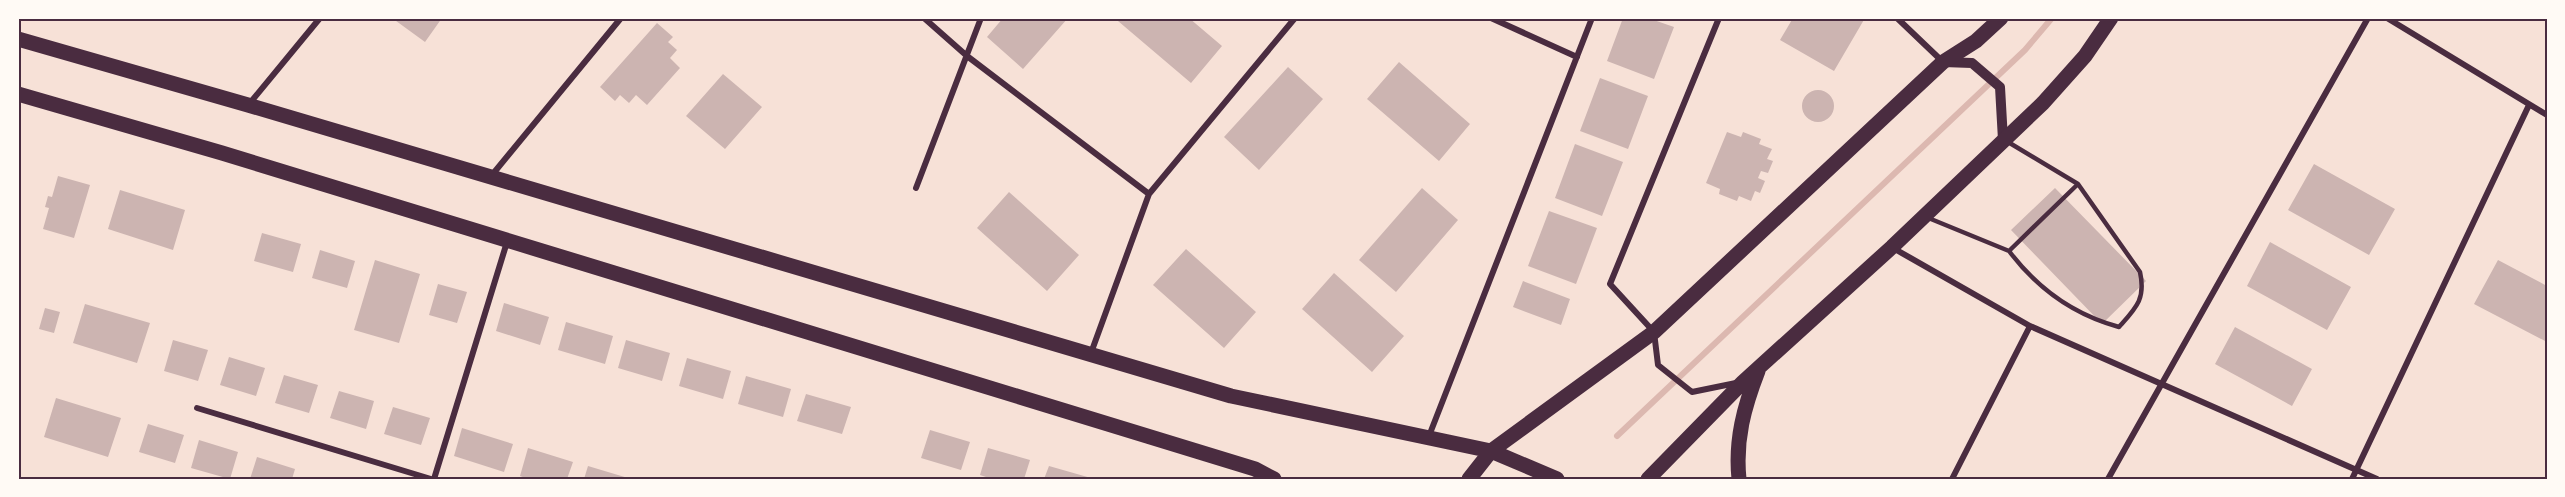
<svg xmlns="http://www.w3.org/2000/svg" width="2565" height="497" font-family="Signika,sans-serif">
  <rect width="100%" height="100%" fill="#f7e1d7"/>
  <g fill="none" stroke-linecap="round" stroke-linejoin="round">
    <path stroke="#dcb8b0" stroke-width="6" d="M 1617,436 L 2025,50 L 2052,18"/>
  </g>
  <path fill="#ccb4b1" d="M 392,18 L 442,18 L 425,42 Z
    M 1003,18 L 1068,18 L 1023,69 L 987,37 Z
    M 1121,18 L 1189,18 L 1222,46 L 1191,83 L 1118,21 Z
    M 1623,18 L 1648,18 L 1674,27 L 1654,79 L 1607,61 Z
    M 1793,18 L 1865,18 L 1834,71 L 1780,40 Z
    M 657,23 L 673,37 L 668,42 L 677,50 L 670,58 L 680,68 L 647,105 L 636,95 L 629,103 L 620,95 L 615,101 L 600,87 Z
    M 1399,62 L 1470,124 L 1439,161 L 1367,99 Z
    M 1288,67 L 1323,99 L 1259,170 L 1224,137 Z
    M 723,74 L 762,107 L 725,149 L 686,116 Z
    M 1600,78 L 1648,96 L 1628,149 L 1580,131 Z
    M1802 106a16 16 0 1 1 32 0a16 16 0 1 1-32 0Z
    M 1727,132 L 1741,137 L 1743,132 L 1761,139 L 1759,144 L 1772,149 L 1767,159 L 1773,161 L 1768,173 L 1761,171 L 1758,178 L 1765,181 L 1760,193 L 1755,191 L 1751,201 L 1739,196 L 1737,201 L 1719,194 L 1720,189 L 1706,183 Z
    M 1575,144 L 1623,162 L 1602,216 L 1555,198 Z
    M 2314,164 L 2395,209 L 2369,255 L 2288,210 Z
    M 58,176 L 90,185 L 74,238 L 43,229 L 49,208 L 45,207 L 48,196 L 52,197 Z
    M 1422,188 L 1458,220 L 1396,292 L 1359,260 Z
    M 2055,188 L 2146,281 L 2102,324 L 2011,230 Z
    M 120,190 L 185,210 L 173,250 L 108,229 Z
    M 1009,192 L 1079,255 L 1047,291 L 977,228 Z
    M 1549,211 L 1597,228 L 1576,284 L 1528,266 Z
    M 262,233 L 301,244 L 293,272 L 254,261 Z
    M 2270,242 L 2351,287 L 2327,330 L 2247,286 Z
    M 1186,249 L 1256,312 L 1224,348 L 1153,285 Z
    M 320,250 L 355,261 L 347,288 L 312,278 Z
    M 375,260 L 420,274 L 399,343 L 354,330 Z
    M 2498,260 L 2547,286 L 2547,342 L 2474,304 Z
    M 1334,273 L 1404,336 L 1372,372 L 1302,309 Z
    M 1523,281 L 1570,299 L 1561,325 L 1513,307 Z
    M 438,284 L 467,292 L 457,323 L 429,315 Z
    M 504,303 L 549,317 L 540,345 L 496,331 Z
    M 85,304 L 150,323 L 137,363 L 73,343 Z
    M 45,308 L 60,312 L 54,333 L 39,329 Z
    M 566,322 L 613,336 L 605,364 L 558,350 Z
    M 2235,327 L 2312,369 L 2292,406 L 2215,364 Z
    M 173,340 L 208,350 L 198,381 L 164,371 Z
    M 626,340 L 670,353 L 662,381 L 618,368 Z
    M 229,357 L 265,368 L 256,396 L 220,385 Z
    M 687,358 L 731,371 L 723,399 L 679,386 Z
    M 284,375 L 318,385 L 309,413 L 275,403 Z
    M 746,376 L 791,389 L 783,417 L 738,404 Z
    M 339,391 L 374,401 L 366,429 L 330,418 Z
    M 806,394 L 851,407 L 842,434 L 797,421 Z
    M 56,398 L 121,418 L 108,457 L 44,437 Z
    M 393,407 L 430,418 L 421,445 L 384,434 Z
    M 148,424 L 184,435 L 175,463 L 139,452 Z
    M 462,428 L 513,444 L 504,472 L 454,456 Z
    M 930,430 L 970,442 L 961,470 L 921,458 Z
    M 199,440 L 238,452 L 230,479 L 191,468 Z
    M 528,448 L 573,462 L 567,479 L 528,479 L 520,476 Z
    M 988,448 L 1030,460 L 1024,479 L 992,479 L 980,475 Z
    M 257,457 L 295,469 L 292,479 L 250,479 Z
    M 588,466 L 628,478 L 628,479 L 584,479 Z
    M 1049,466 L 1091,478 L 1091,479 L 1044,479 Z"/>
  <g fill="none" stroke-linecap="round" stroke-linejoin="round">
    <path stroke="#4a2c40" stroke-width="4.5" d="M 1926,217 L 2009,251 L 2078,184 L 2008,142
      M 2009,251 C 2037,288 2074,315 2119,327 C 2136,308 2146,299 2140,272 L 2078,184"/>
    <path stroke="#4a2c40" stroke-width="6" d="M 924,18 L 967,56 L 1149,194
      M 1491,18 L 1577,57
      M 1719,18 L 1610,284 L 1654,332 L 1658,365 L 1692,392 L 1736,383
      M 1897,18 L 1942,61
      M 2387,18 L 2547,115
      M 250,103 L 320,18
      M 492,175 L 621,18
      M 916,188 L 981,18
      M 1893,248 L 2030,326 L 2377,479
      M 1091,353 L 1149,194 L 1295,18
      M 197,408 L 431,479
      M 1429,436 L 1592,18
      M 434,479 L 507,242
      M 1952,479 L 2030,326
      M 2108,479 L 2368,18
      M 2352,479 L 2529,105"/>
    <path stroke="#4a2c40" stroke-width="10" d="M 1943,62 L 1972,63 L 2000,87 L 2003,140"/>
    <path stroke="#4a2c40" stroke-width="15" d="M 18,39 L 248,105 L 1231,396 L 1491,451 L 1557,479
      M 18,94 L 222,153 L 1255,469 L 1274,479
      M 1469,479 L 1491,451 L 1654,332 L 1943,62 L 1976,41 L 2001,18
      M 1648,479 L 1743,382 L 1892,247 L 2043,103 L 2085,56 L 2111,18
      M 1739,479 C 1735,440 1744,407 1758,371"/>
  </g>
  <rect width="2565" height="497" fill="none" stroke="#fffaf5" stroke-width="39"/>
  <rect x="20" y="20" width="2526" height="458" fill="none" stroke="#4a2c40" stroke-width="2"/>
</svg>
